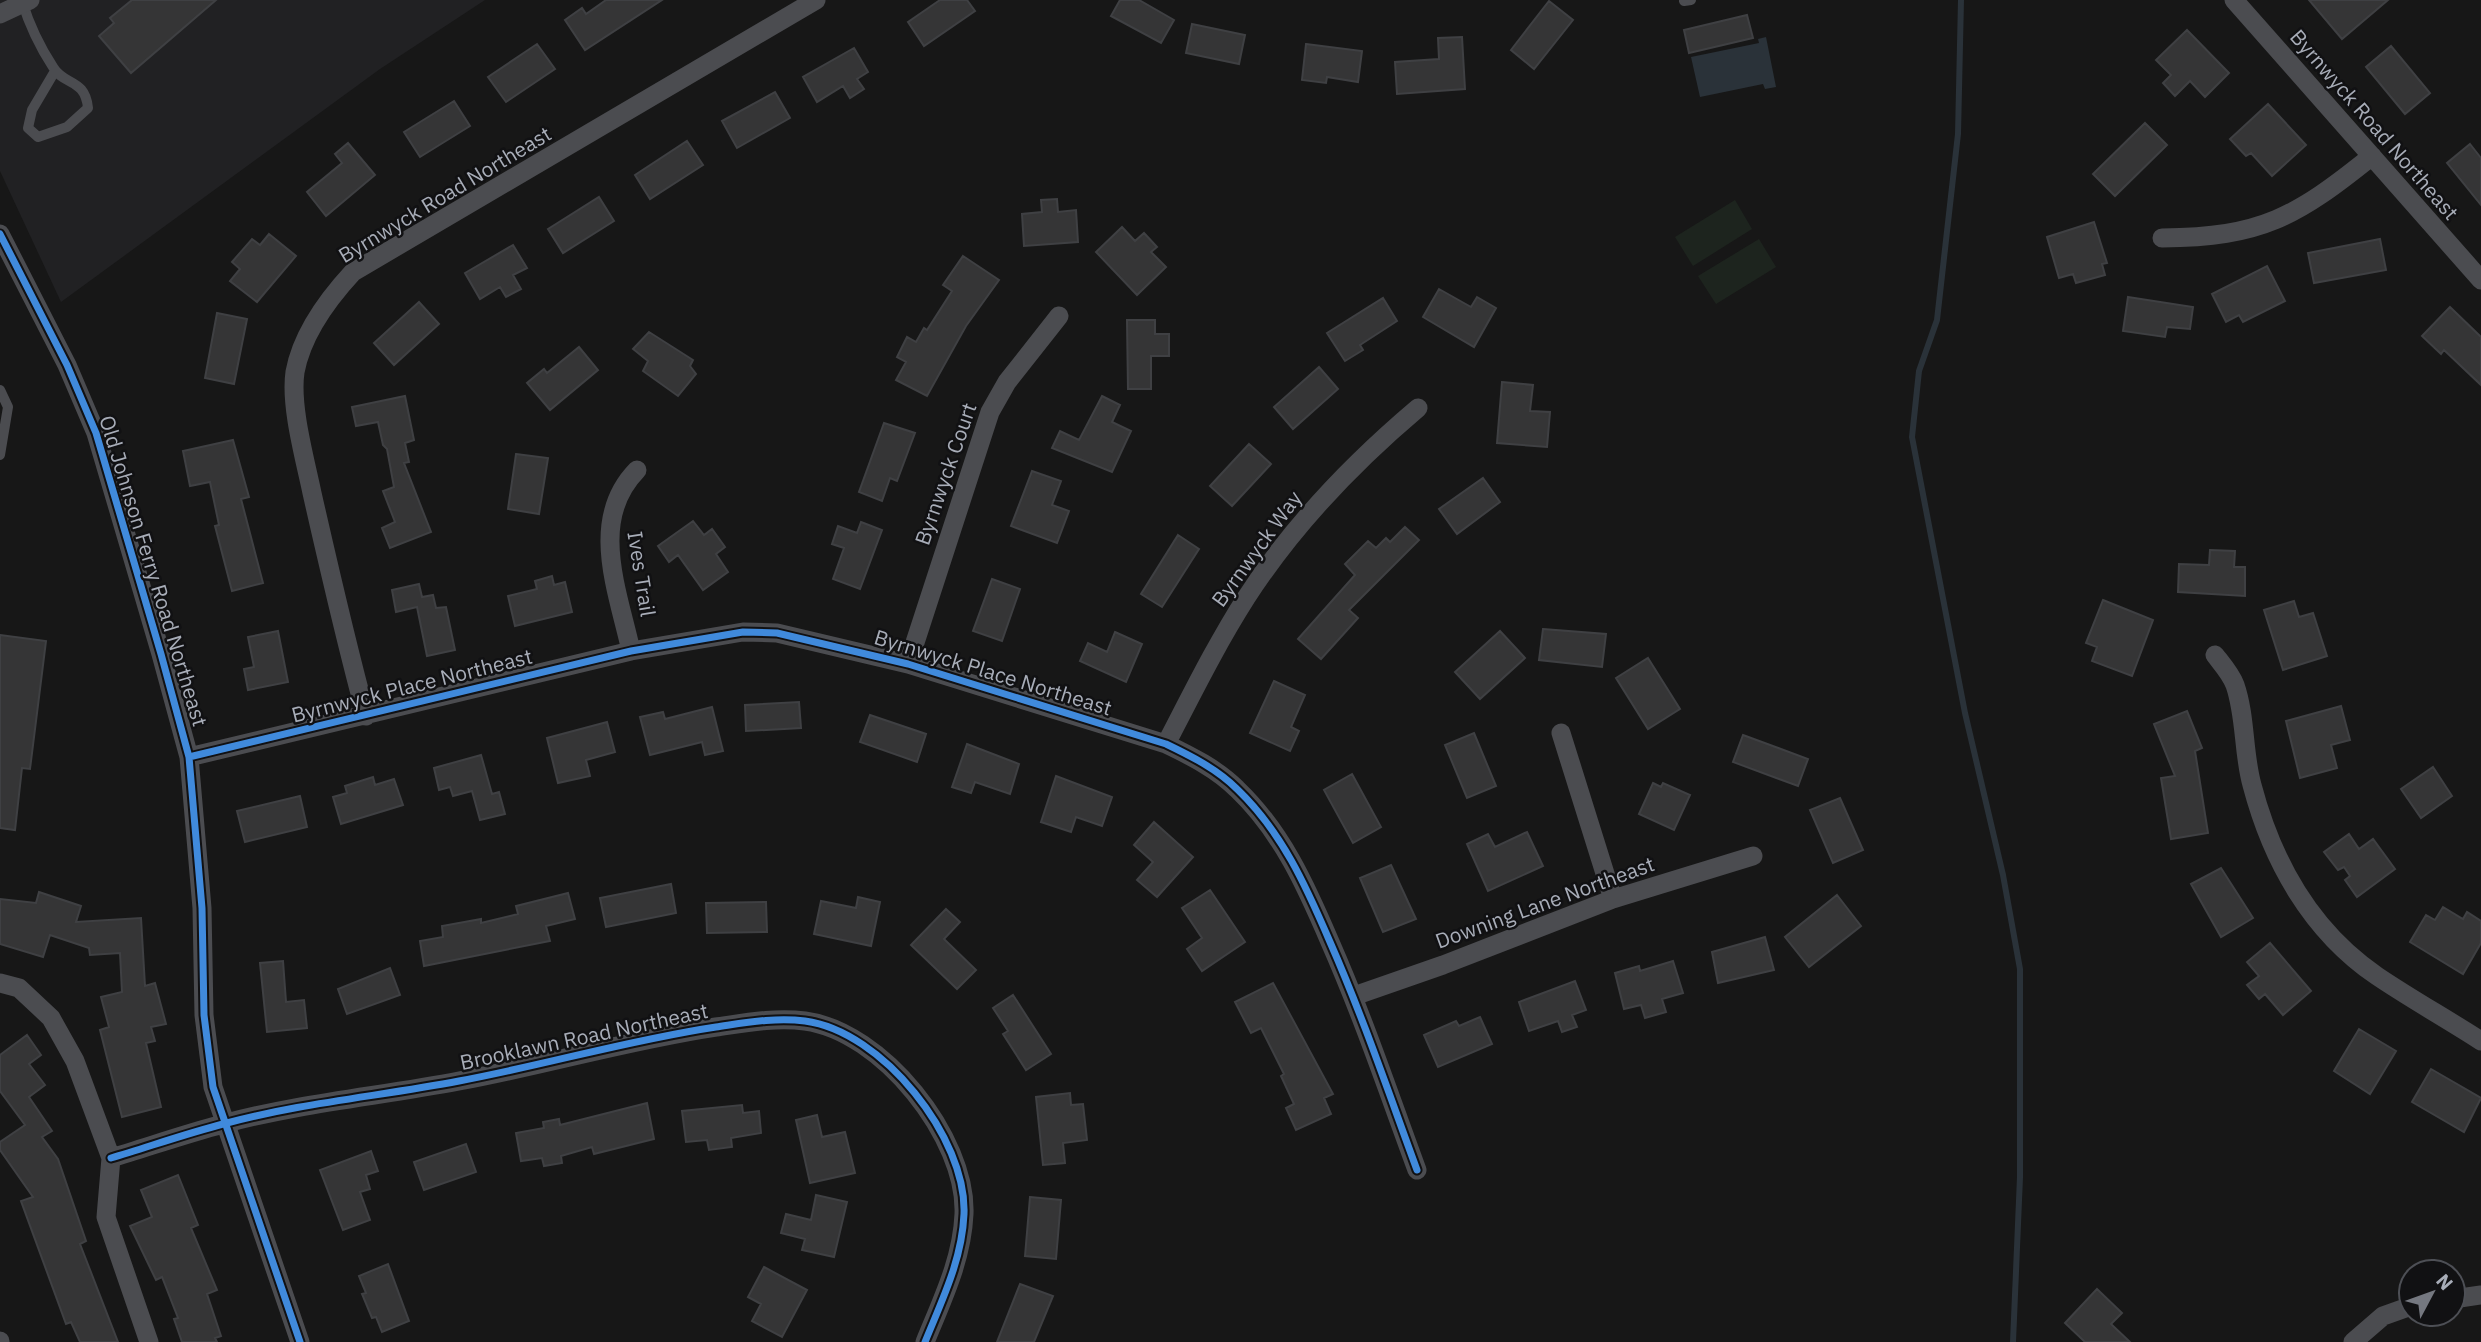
<svg xmlns="http://www.w3.org/2000/svg" width="2481" height="1342" font-family="'IBM Plex Sans',sans-serif">
  <rect width="100%" height="100%" fill="#171717"/>
  <path fill="#212123" d="M 0,0 L 485,0 L 380,69 L 61,302 L 0,171 Z"/>
  <path fill="#1d241e" d="M 1735,200 L 1752,229 L 1693,266 L 1675,237 Z
    M 1759,239 L 1776,267 L 1716,304 L 1698,276 Z"/>
  <path fill="#2a3239" d="M 1766,37 L 1776,87 L 1765,89 L 1763,84 L 1700,97 L 1691,57 L 1759,43 L 1758,39 Z"/>
  <g fill="none" stroke-linecap="round" stroke-linejoin="round">
    <path stroke="#2a3239" stroke-width="6" d="M 1961,0 L 1958,134 L 1937,320 L 1919,371 L 1912,437 L 1965,713 L 2003,875 L 2020,969 L 2020,1177 L 2013,1342"/>
  </g>
  <path fill="#353536" stroke="#3f4043" stroke-width="2" d="M 132,0 L 216,0 L 131,73 L 99,36 L 114,23 L 110,18 Z
    M 606,0 L 662,0 L 585,50 L 565,20 L 582,8 L 586,14 Z
    M 940,0 L 967,0 L 975,11 L 924,46 L 908,22 Z
    M 1120,0 L 1139,0 L 1174,20 L 1161,43 L 1111,16 Z
    M 2309,0 L 2388,0 L 2342,39 Z
    M 1549,1 L 1573,20 L 1534,69 L 1511,50 Z
    M 1747,15 L 1753,38 L 1689,53 L 1684,30 Z
    M 1192,24 L 1245,35 L 1239,64 L 1186,53 Z
    M 2187,30 L 2229,73 L 2205,97 L 2190,81 L 2175,96 L 2163,83 L 2171,75 L 2156,60 Z
    M 1462,37 L 1465,89 L 1397,94 L 1395,62 L 1439,59 L 1438,38 Z
    M 537,44 L 555,69 L 506,102 L 488,77 Z
    M 1306,44 L 1362,51 L 1358,82 L 1327,77 L 1326,83 L 1302,80 Z
    M 2391,46 L 2430,93 L 2405,114 L 2366,67 Z
    M 854,48 L 868,72 L 857,79 L 864,89 L 850,98 L 843,86 L 817,102 L 803,77 Z
    M 775,92 L 790,118 L 737,148 L 722,121 Z
    M 454,101 L 470,126 L 420,157 L 404,132 Z
    M 2268,104 L 2306,145 L 2272,176 L 2251,153 L 2246,156 L 2230,139 Z
    M 2145,123 L 2167,145 L 2115,196 L 2093,174 Z
    M 687,141 L 703,165 L 650,199 L 635,175 Z
    M 348,143 L 375,175 L 326,216 L 307,192 L 342,163 L 335,154 Z
    M 2470,144 L 2481,158 L 2481,205 L 2447,163 Z
    M 599,197 L 614,221 L 563,253 L 548,229 Z
    M 1057,199 L 1058,212 L 1076,210 L 1078,242 L 1024,246 L 1022,214 L 1042,212 L 1041,200 Z
    M 2094,222 L 2107,263 L 2102,264 L 2105,275 L 2076,283 L 2073,274 L 2059,278 L 2047,237 Z
    M 1122,227 L 1135,241 L 1144,233 L 1157,247 L 1151,252 L 1166,267 L 1137,295 L 1096,252 Z
    M 269,234 L 296,256 L 257,302 L 230,281 L 240,269 L 232,262 L 252,239 L 260,245 Z
    M 2380,239 L 2386,270 L 2314,283 L 2308,253 Z
    M 513,245 L 527,268 L 513,275 L 521,289 L 506,297 L 500,287 L 480,299 L 465,273 Z
    M 963,256 L 999,280 L 966,326 L 927,396 L 896,380 L 906,362 L 897,357 L 907,337 L 916,342 L 924,328 L 927,330 L 952,291 L 943,285 Z
    M 2267,266 L 2285,301 L 2243,322 L 2239,315 L 2226,322 L 2212,294 Z
    M 1439,289 L 1471,307 L 1477,297 L 1496,308 L 1474,347 L 1423,317 Z
    M 2128,297 L 2193,307 L 2190,329 L 2167,327 L 2165,337 L 2123,331 Z
    M 1383,298 L 1397,321 L 1360,345 L 1363,350 L 1345,361 L 1327,333 Z
    M 419,302 L 439,324 L 394,365 L 374,343 Z
    M 2450,307 L 2481,337 L 2481,385 L 2444,350 L 2441,354 L 2422,336 Z
    M 217,313 L 247,319 L 234,384 L 205,378 Z
    M 1127,320 L 1155,320 L 1155,334 L 1169,334 L 1169,356 L 1151,356 L 1151,389 L 1128,389 Z
    M 649,332 L 693,360 L 690,366 L 696,374 L 678,396 L 643,371 L 648,361 L 633,349 Z
    M 579,347 L 598,370 L 550,410 L 527,383 L 544,369 L 547,373 Z
    M 1319,367 L 1338,389 L 1293,429 L 1274,407 Z
    M 1502,382 L 1533,385 L 1530,411 L 1550,412 L 1547,447 L 1497,443 Z
    M 405,396 L 414,440 L 405,443 L 409,462 L 404,463 L 431,532 L 390,548 L 382,528 L 395,522 L 383,491 L 394,487 L 387,449 L 383,445 L 378,422 L 356,426 L 352,407 Z
    M 1102,396 L 1120,405 L 1112,422 L 1131,431 L 1112,472 L 1052,448 L 1060,431 L 1079,440 Z
    M 884,423 L 915,433 L 897,481 L 890,478 L 882,501 L 859,492 Z
    M 233,440 L 249,497 L 241,499 L 263,583 L 232,591 L 215,526 L 219,525 L 210,482 L 190,486 L 183,451 Z
    M 1249,444 L 1271,464 L 1232,506 L 1210,486 Z
    M 516,454 L 548,458 L 539,514 L 508,509 Z
    M 1032,471 L 1061,481 L 1052,505 L 1069,511 L 1057,543 L 1011,526 Z
    M 1483,478 L 1500,502 L 1457,534 L 1439,509 Z
    M 693,521 L 704,535 L 712,529 L 725,547 L 716,554 L 728,572 L 703,590 L 678,555 L 669,562 L 658,546 Z
    M 861,522 L 882,530 L 860,589 L 833,579 L 844,548 L 832,544 L 838,526 L 857,533 Z
    M 1405,527 L 1419,540 L 1349,610 L 1358,618 L 1321,659 L 1298,639 L 1355,575 L 1345,564 L 1368,541 L 1376,548 L 1386,538 L 1390,542 Z
    M 1178,535 L 1199,549 L 1162,607 L 1141,594 Z
    M 2210,550 L 2235,551 L 2234,567 L 2245,567 L 2245,596 L 2178,592 L 2179,564 L 2209,565 Z
    M 552,576 L 554,585 L 565,582 L 572,612 L 515,626 L 508,596 L 537,589 L 535,581 Z
    M 992,579 L 1020,589 L 1002,641 L 973,631 Z
    M 419,584 L 422,597 L 433,595 L 436,608 L 446,607 L 455,650 L 427,656 L 417,607 L 396,612 L 392,590 Z
    M 2103,600 L 2153,620 L 2132,676 L 2092,661 L 2097,647 L 2086,643 Z
    M 2294,601 L 2299,617 L 2313,613 L 2327,656 L 2283,670 L 2264,610 Z
    M 1543,629 L 1606,634 L 1602,667 L 1539,660 Z
    M 278,631 L 288,682 L 248,690 L 244,669 L 254,667 L 248,637 Z
    M 1500,631 L 1525,658 L 1480,699 L 1455,672 Z
    M 1115,632 L 1142,644 L 1126,682 L 1080,661 L 1088,643 L 1107,652 Z
    M 0,635 L 46,641 L 30,769 L 22,768 L 15,830 L 0,828 Z
    M 1648,658 L 1680,709 L 1648,729 L 1616,678 Z
    M 1274,681 L 1305,695 L 1291,727 L 1299,731 L 1290,751 L 1250,733 Z
    M 799,702 L 801,728 L 746,731 L 745,705 Z
    M 2341,706 L 2350,740 L 2331,745 L 2337,768 L 2300,778 L 2286,721 Z
    M 712,707 L 723,751 L 705,755 L 702,742 L 650,755 L 640,717 L 663,712 L 665,719 Z
    M 2187,711 L 2202,748 L 2195,751 L 2208,833 L 2171,839 L 2161,778 L 2175,776 L 2154,724 Z
    M 870,715 L 926,734 L 917,762 L 860,742 Z
    M 607,722 L 615,752 L 586,760 L 590,776 L 558,783 L 547,738 Z
    M 1474,733 L 1496,786 L 1467,798 L 1445,745 Z
    M 1743,735 L 1808,759 L 1798,786 L 1733,762 Z
    M 967,744 L 1019,764 L 1010,794 L 975,782 L 971,793 L 952,787 Z
    M 481,755 L 492,794 L 499,792 L 505,814 L 480,820 L 472,791 L 453,796 L 450,787 L 439,790 L 434,768 Z
    M 2433,767 L 2452,796 L 2421,818 L 2401,789 Z
    M 1352,774 L 1381,827 L 1353,843 L 1324,790 Z
    M 1056,776 L 1112,797 L 1102,826 L 1076,817 L 1071,832 L 1041,822 Z
    M 373,777 L 375,785 L 394,779 L 403,805 L 341,824 L 333,797 L 347,793 L 345,786 Z
    M 1653,783 L 1661,787 L 1663,783 L 1690,795 L 1674,830 L 1639,814 Z
    M 300,796 L 307,827 L 245,842 L 237,811 Z
    M 1840,798 L 1863,850 L 1833,863 L 1810,810 Z
    M 1154,822 L 1193,857 L 1157,897 L 1137,880 L 1153,862 L 1134,845 Z
    M 1527,832 L 1543,866 L 1488,891 L 1467,844 L 1488,834 L 1495,847 Z
    M 2349,834 L 2359,849 L 2373,839 L 2395,869 L 2357,897 L 2345,880 L 2350,876 L 2344,867 L 2338,870 L 2324,852 Z
    M 1391,865 L 1416,919 L 1383,932 L 1360,878 Z
    M 2221,868 L 2253,918 L 2221,937 L 2191,884 Z
    M 671,884 L 676,913 L 606,927 L 600,898 Z
    M 1210,890 L 1245,942 L 1202,971 L 1187,949 L 1202,938 L 1182,908 Z
    M 39,892 L 81,906 L 76,922 L 141,918 L 145,986 L 155,983 L 166,1024 L 151,1027 L 155,1041 L 146,1043 L 161,1107 L 122,1117 L 100,1030 L 109,1027 L 101,997 L 122,992 L 120,953 L 90,955 L 89,948 L 50,935 L 43,957 L 0,944 L 0,899 L 36,903 Z
    M 568,893 L 575,919 L 546,926 L 550,941 L 424,966 L 420,941 L 443,937 L 442,926 L 481,919 L 481,923 L 518,914 L 516,906 Z
    M 1837,895 L 1861,926 L 1809,967 L 1785,937 Z
    M 858,897 L 880,902 L 871,946 L 814,934 L 821,901 L 856,908 Z
    M 766,902 L 767,932 L 707,933 L 706,903 Z
    M 2443,907 L 2463,919 L 2467,912 L 2481,921 L 2481,943 L 2463,974 L 2410,942 L 2426,915 L 2435,920 Z
    M 946,909 L 960,922 L 944,939 L 976,970 L 957,989 L 911,945 Z
    M 1765,937 L 1774,970 L 1718,983 L 1712,952 Z
    M 2270,943 L 2311,991 L 2283,1015 L 2265,994 L 2259,999 L 2247,985 L 2259,976 L 2247,962 Z
    M 283,961 L 286,1002 L 304,1000 L 307,1028 L 267,1032 L 260,963 Z
    M 1673,961 L 1683,993 L 1662,999 L 1666,1012 L 1645,1018 L 1641,1005 L 1624,1009 L 1615,973 L 1639,966 L 1640,971 Z
    M 390,968 L 400,995 L 347,1014 L 338,989 Z
    M 1575,981 L 1586,1010 L 1572,1015 L 1577,1027 L 1562,1032 L 1558,1021 L 1529,1031 L 1519,1002 Z
    M 1273,983 L 1333,1094 L 1324,1098 L 1331,1114 L 1296,1130 L 1286,1108 L 1294,1104 L 1281,1076 L 1284,1074 L 1261,1028 L 1251,1033 L 1235,1002 Z
    M 1013,995 L 1051,1054 L 1026,1070 L 1003,1034 L 1008,1031 L 993,1008 Z
    M 1480,1017 L 1492,1044 L 1438,1067 L 1424,1035 L 1456,1021 L 1459,1026 Z
    M 2359,1029 L 2396,1051 L 2370,1094 L 2334,1071 Z
    M 27,1035 L 41,1055 L 29,1064 L 45,1085 L 29,1097 L 52,1131 L 42,1137 L 58,1159 L 86,1241 L 80,1244 L 118,1342 L 80,1342 L 71,1322 L 66,1324 L 21,1201 L 33,1197 L 0,1150 L 0,1142 L 25,1125 L 0,1091 L 0,1055 Z
    M 2431,1069 L 2481,1098 L 2464,1132 L 2412,1102 Z
    M 1070,1093 L 1071,1105 L 1083,1104 L 1087,1140 L 1063,1143 L 1065,1163 L 1043,1165 L 1036,1097 Z
    M 647,1103 L 654,1139 L 594,1154 L 592,1147 L 561,1156 L 562,1163 L 544,1166 L 542,1158 L 521,1161 L 516,1133 L 544,1128 L 543,1122 L 559,1119 L 560,1125 Z
    M 742,1105 L 743,1113 L 759,1111 L 761,1133 L 731,1138 L 732,1147 L 709,1150 L 707,1140 L 686,1142 L 682,1111 Z
    M 817,1115 L 822,1137 L 845,1132 L 855,1173 L 810,1183 L 796,1120 Z
    M 466,1144 L 476,1172 L 424,1190 L 414,1162 Z
    M 371,1151 L 378,1171 L 366,1175 L 370,1189 L 360,1192 L 370,1220 L 343,1230 L 320,1170 Z
    M 178,1175 L 198,1225 L 191,1228 L 217,1290 L 207,1294 L 221,1336 L 215,1338 L 217,1342 L 182,1342 L 174,1319 L 178,1318 L 162,1277 L 156,1280 L 130,1226 L 152,1217 L 141,1190 Z
    M 816,1195 L 847,1202 L 834,1257 L 802,1250 L 805,1239 L 781,1233 L 786,1214 L 811,1220 Z
    M 1030,1197 L 1061,1200 L 1056,1259 L 1025,1256 Z
    M 388,1264 L 409,1321 L 382,1332 L 376,1317 L 372,1318 L 362,1294 L 366,1293 L 359,1276 Z
    M 764,1267 L 807,1290 L 782,1337 L 752,1321 L 761,1304 L 748,1297 Z
    M 1020,1284 L 1053,1296 L 1034,1342 L 997,1342 Z
    M 2097,1289 L 2122,1313 L 2111,1324 L 2130,1342 L 2085,1342 L 2065,1323 Z"/>
  <g fill="none" stroke-linecap="round" stroke-linejoin="round">
    <path stroke="#4b4c50" stroke-width="10" d="M 22,1 C 29,24 40,47 53,67 C 64,86 85,78 88,108 L 67,127 L 38,137 L 28,128 L 32,110 L 55,71
      M 1684,1 L 1691,0
      M 0,390 L 8,407 L 0,455"/>
    <path stroke="#4b4c50" stroke-width="19" d="M 2234,0 L 2481,280
      M 0,14 L 30,0
      M 0,234 L 67,365 L 96,433 L 161,654 L 189,757 L 202,908 L 204,1015 L 213,1087 L 300,1342
      M 2162,238 C 2262,237 2296,217 2372,156
      M 631,651 C 618,591 588,520 637,470
      M 2215,655 C 2222,664 2231,674 2235,685 C 2246,717 2243,753 2252,785 C 2272,861 2311,931 2377,976 C 2411,999 2447,1019 2481,1041
      M 908,664 L 990,412 L 1007,382 L 1059,316
      M 366,716 C 346,642 329,568 312,493 C 305,459 290,406 295,372 C 302,334 328,299 353,272 L 816,0
      M 1561,733 L 1613,899
      M 1166,744 C 1192,694 1216,645 1246,598 C 1293,525 1353,463 1418,408
      M 189,757 L 631,651 L 743,632 L 777,633 L 908,664 L 1166,744 C 1191,756 1217,769 1237,789 C 1282,832 1306,886 1330,942 C 1363,1017 1389,1094 1417,1170
      M 0,983 L 19,988 L 51,1018 L 75,1061 L 111,1158 L 106,1217 L 149,1342
      M 1354,996 L 1443,965 L 1613,899 L 1753,856
      M 111,1158 C 148,1147 185,1134 223,1124 C 300,1103 381,1096 459,1081 C 545,1065 629,1040 716,1027 C 744,1023 775,1017 805,1021 C 882,1031 967,1138 964,1214 C 962,1260 942,1300 925,1342
      M 2453,1299 L 2481,1295
      M 0,1341 L 0,1342
      M 2353,1342 L 2383,1316 L 2411,1306"/>
    <defs>
      <path id="cycleway" d="M 0,234 L 67,365 L 96,433 L 161,654 L 189,757 L 202,908 L 204,1015 L 213,1087 L 300,1342
        M 189,757 L 631,651 L 743,632 L 777,633 L 908,664 L 1166,744 C 1191,756 1217,769 1237,789 C 1282,832 1306,886 1330,942 C 1363,1017 1389,1094 1417,1170
        M 111,1158 C 148,1147 185,1134 223,1124 C 300,1103 381,1096 459,1081 C 545,1065 629,1040 716,1027 C 744,1023 775,1017 805,1021 C 882,1031 967,1138 964,1214 C 962,1260 942,1300 925,1342"/>
    </defs>
    <use href="#cycleway" stroke="#111113" stroke-width="11"/>
    <use href="#cycleway" stroke="#408adc" stroke-width="7"/>
  </g>
  <g text-anchor="middle" stroke-width="5" stroke-linejoin="round" paint-order="stroke">
    <g font-size="21" fill="#a8adb8" stroke="#111113">
      <text transform="translate(2374 125) rotate(49)" y="7">Byrnwyck Road Northeast</text>
      <text transform="translate(445 195) rotate(-31)" y="7">Byrnwyck Road Northeast</text>
      <text transform="translate(946 474) rotate(-71)" y="7">Byrnwyck Court</text>
      <text transform="translate(1257 549) rotate(-54)" y="7">Byrnwyck Way</text>
      <text transform="translate(153 571) rotate(73)" y="7">Old Johnson Ferry Road Northeast</text>
      <text transform="translate(641 574) rotate(81)" y="7">Ives Trail</text>
      <text transform="translate(993 673) rotate(17)" y="7">Byrnwyck Place Northeast</text>
      <text transform="translate(412 686) rotate(-14)" y="7">Byrnwyck Place Northeast</text>
      <text transform="translate(1545 903) rotate(-20)" y="7">Downing Lane Northeast</text>
      <text transform="translate(584 1037) rotate(-12)" y="7">Brooklawn Road Northeast</text>
    </g>
  </g>
  <g transform="translate(2432 1293) rotate(49)"><circle r="33" fill="#111113" stroke="#4d4f55" stroke-width="2"/>
  <path d="M0-5L12 26L0 18L-12 26Z" fill="#757880"/>
  <text y="-10" font-size="19" font-weight="bold" text-anchor="middle" fill="#a8adb8">N</text>
  </g>
</svg>
